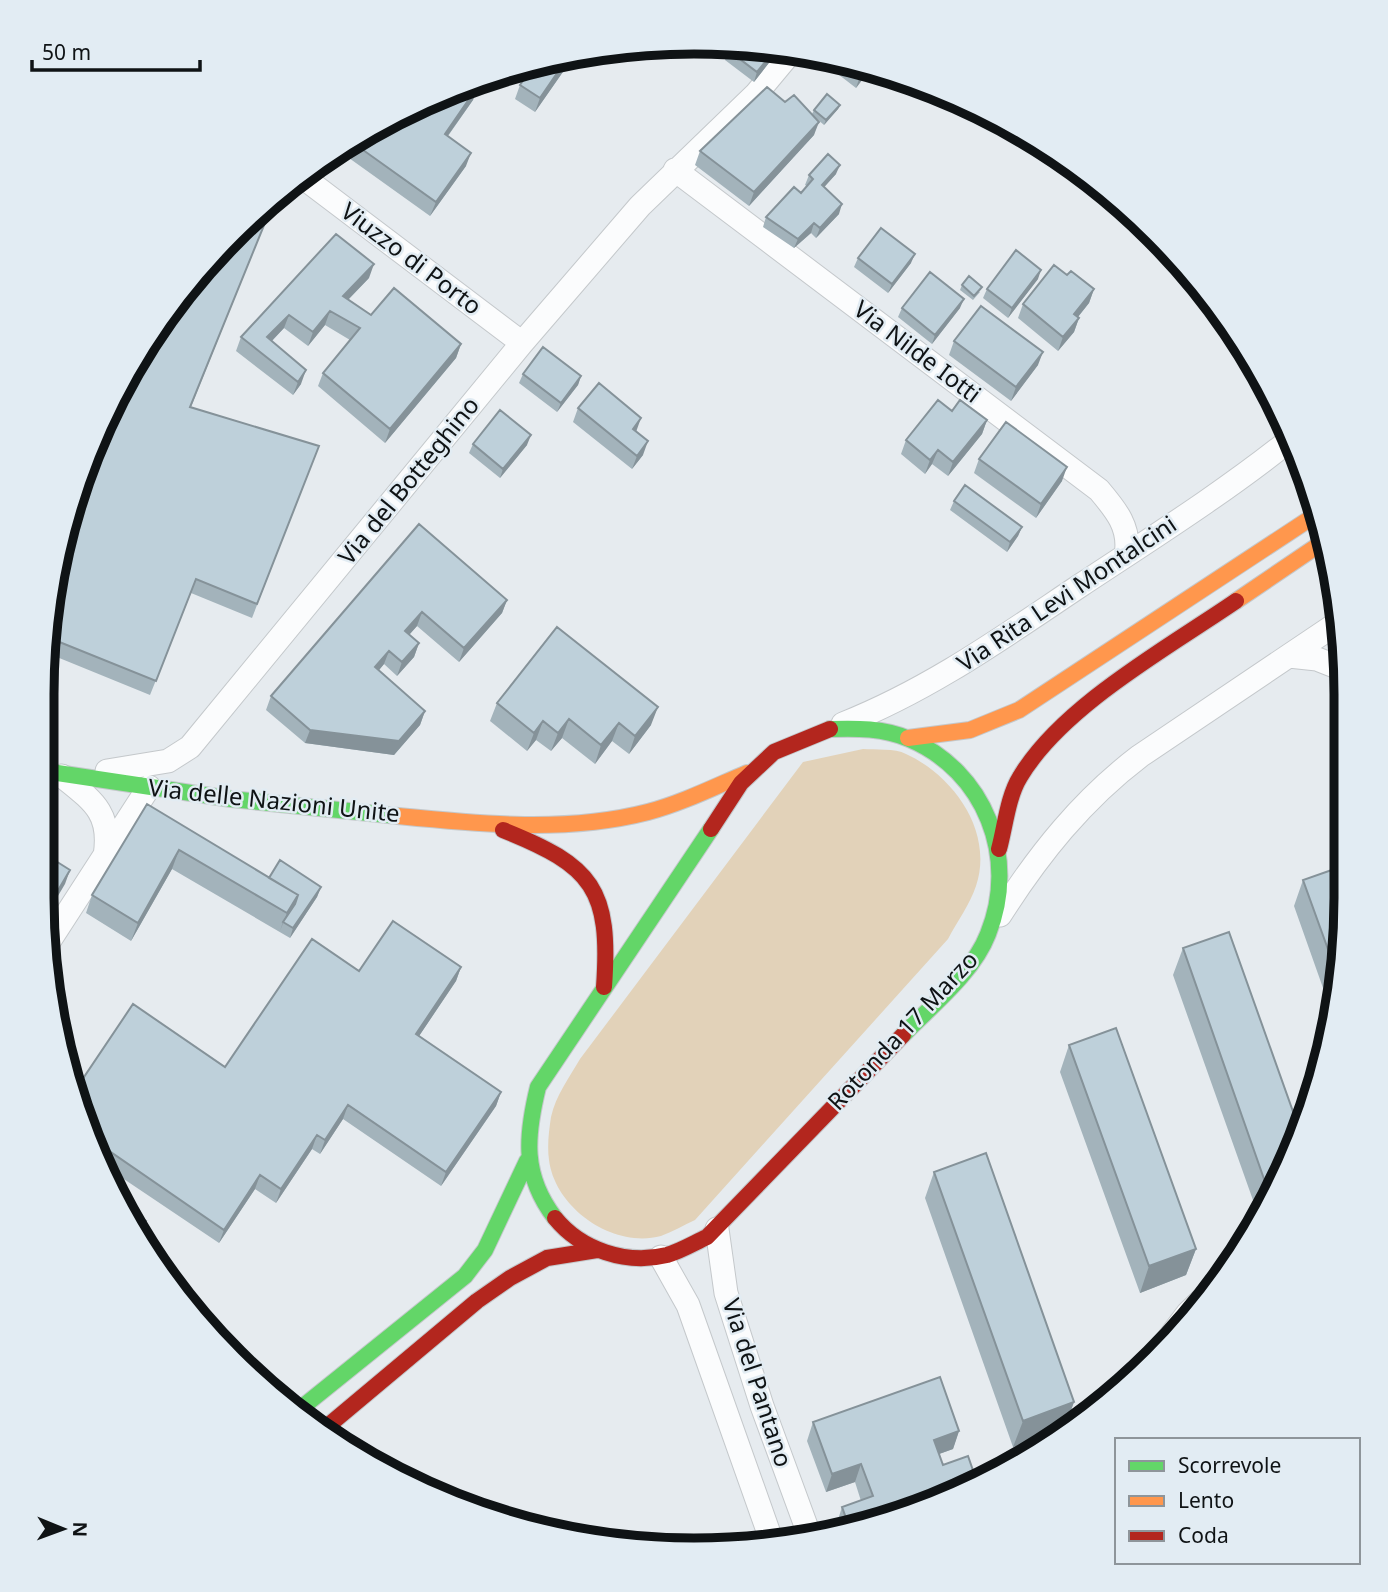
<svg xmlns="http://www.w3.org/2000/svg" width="1388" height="1592" font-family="'Noto Sans',sans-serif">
  <rect width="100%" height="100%" fill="#e6ebef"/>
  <path fill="#e2d2b9" d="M 863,749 C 875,750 895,748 906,754 C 954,776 994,832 976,886 C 970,904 957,922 948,939 L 695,1220 C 684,1225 672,1232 661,1236 C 613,1249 555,1208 549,1160 C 547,1146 549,1130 551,1117 C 556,1095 569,1078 580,1059 L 803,762 Z"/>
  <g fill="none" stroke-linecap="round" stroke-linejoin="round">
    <defs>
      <path id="street" d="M 675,170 L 1099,490 C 1116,510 1131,528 1126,555
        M 300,175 L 522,343
        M 1289,656 L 1317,659 L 1345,670
        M 843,724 C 931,689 1003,637 1081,585 C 1152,538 1225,492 1291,439
        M 107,771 L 168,761 L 190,747 L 522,343 L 640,206 L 756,94 L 791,52
        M 62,776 C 93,801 112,813 105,856
        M 1000,915 C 1039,854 1082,800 1140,756 L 1339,622
        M 48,943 L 149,787
        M 717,1229 L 726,1293 L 762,1406 L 809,1534
        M 661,1257 L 688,1305 L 772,1542
        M 1150,1363 L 1188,1313 L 1209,1293"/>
      <path id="fast" d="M 830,729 C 856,728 884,728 909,739 C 985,771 1019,858 988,934 C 973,973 932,1005 903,1035
        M 44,771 L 231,799 L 398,816
        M 555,1218 C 522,1175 526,1136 538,1087 L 711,829
        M 295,1413 L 465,1276 L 485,1250 L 527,1161"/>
      <path id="slow" d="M 1236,601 L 1323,542
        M 908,738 L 970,730 L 1019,710 L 1317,514
        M 398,816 C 479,824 567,833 648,812 C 682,803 714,787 747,773"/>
      <path id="jam" d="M 711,829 L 741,783 L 774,752 L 830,729
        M 503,830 C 593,866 611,889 604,987
        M 999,849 C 1005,827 1008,796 1020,777 C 1062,706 1169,647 1236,601
        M 555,1218 C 581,1250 626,1265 667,1255 C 681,1251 694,1243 707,1237 L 903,1035
        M 323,1430 L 477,1301 L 510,1278 L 547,1258 L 597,1250"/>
    </defs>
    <use href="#street" stroke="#c4c8cb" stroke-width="25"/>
    <use href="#fast" stroke="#c4c8cb" stroke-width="18"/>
    <use href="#slow" stroke="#c4c8cb" stroke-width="18"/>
    <use href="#jam" stroke="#c4c8cb" stroke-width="18"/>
    <use href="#street" stroke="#fbfcfd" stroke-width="23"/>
    <use href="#fast" stroke="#63d668" stroke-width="16"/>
    <use href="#slow" stroke="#ff974d" stroke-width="16"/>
    <use href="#jam" stroke="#b3261e" stroke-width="16"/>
  </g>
  <path fill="#a3b3bb" d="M 728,50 L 779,50 L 754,82 L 725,60 Z
    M 574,56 L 535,112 L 515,99 L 520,85 L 534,65 Z
    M 837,62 L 863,64 L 870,67 L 868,72 L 856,88 L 834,71 Z
    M 473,83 L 478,86 L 473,100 L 448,136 L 466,166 L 430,216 L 342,153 Z
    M 785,102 L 812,114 L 814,110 L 840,105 L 838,109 L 824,125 L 816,118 L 814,135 L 749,206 L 695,165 L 700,151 Z
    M 836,174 L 824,187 L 839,214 L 816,238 L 811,233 L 794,248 L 763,227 L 766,217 L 801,193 L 807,186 L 805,185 L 809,175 Z
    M 269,213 L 191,407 L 319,446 L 252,618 L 191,593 L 150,695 L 47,653 L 48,608 Z
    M 858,258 L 911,263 L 888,293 L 854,267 Z
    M 1067,275 L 1094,289 L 1089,303 L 1078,317 L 1079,318 L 1074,332 L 1058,351 L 1018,318 L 1023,304 Z
    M 369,278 L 348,300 L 371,315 L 461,344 L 456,358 L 385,443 L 318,386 L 323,373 L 350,340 L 325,325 L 308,346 L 284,328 L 272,341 L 301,384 L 293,395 L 236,351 L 241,337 Z
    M 1038,279 L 1008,318 L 983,298 L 987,289 Z
    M 962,285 L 980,292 L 973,300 L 960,290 Z
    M 902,308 L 960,308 L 932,344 L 898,317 Z
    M 954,341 L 1038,365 L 1011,401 L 949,355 Z
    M 523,374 L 581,376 L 578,385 L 557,412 L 519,383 Z
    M 578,408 L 636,432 L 643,455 L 632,469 L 573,422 Z
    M 952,411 L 987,420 L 982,434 L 948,476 L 932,464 L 925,474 L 901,454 L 906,440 Z
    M 473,444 L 527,445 L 500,478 L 469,453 Z
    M 979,459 L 1062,481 L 1036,518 L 974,473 Z
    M 954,501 L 1022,527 L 1018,536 L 1007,552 L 950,510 Z
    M 419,524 L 507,600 L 502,613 L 459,662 L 417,626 L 409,635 L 419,643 L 414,657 L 397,676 L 384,664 L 379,670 L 425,711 L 420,725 L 394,755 L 305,743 L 266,710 L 271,696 Z
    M 497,703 L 651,725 L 629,754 L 612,741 L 595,764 L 562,738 L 551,751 L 536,740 L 527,751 L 490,721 Z
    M 147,804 L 269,878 L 321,887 L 317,897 L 290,938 L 172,869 L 131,941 L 86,913 L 92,895 Z
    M 1303,880 L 1346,898 L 1334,1019 L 1294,906 Z
    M 1183,948 L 1297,1147 L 1259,1217 L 1173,975 Z
    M 461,967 L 456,981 L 419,1036 L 501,1092 L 496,1106 L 441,1186 L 343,1119 L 320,1154 L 312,1149 L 276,1203 L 255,1189 L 219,1243 L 100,1163 L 74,1092 L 225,1067 L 359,971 Z
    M 1069,1045 L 1196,1249 L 1186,1275 L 1140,1293 L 1060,1072 Z
    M 934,1172 L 1074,1402 L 1064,1429 L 1013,1447 L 925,1198 Z
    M 813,1422 L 959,1431 L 953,1449 L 939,1454 L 943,1465 L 903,1516 L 837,1529 L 836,1526 L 842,1507 L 861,1501 L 855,1482 L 826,1492 L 807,1441 Z"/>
  <path fill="#859299" d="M 775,50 L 779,50 L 754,82 L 757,72 Z
    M 574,56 L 535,112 L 540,98 L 568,57 Z
    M 869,67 L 870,67 L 868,72 L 856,88 L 859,79 Z
    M 478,86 L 473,100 L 439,148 L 445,134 Z
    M 840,105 L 838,109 L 824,125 L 826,120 Z
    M 819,122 L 814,135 L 749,206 L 754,192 Z
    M 471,153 L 466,166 L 430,216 L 436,202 Z
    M 840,165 L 836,174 L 818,194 L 822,185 Z
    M 842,204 L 839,214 L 816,238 L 820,228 Z
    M 814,223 L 811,233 L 794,248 L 798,239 Z
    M 915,254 L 911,263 L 888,293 L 892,284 Z
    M 374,264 L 369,278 L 338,310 L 343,296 Z
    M 1041,270 L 1038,279 L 1008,318 L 1012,308 Z
    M 1094,289 L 1089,303 L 1069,328 L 1074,314 Z
    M 964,299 L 960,308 L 932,344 L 935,335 Z
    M 330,311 L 325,325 L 308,346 L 313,332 Z
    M 289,315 L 284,328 L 262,351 L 267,337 Z
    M 1079,318 L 1074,332 L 1058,351 L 1063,337 Z
    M 461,344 L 456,358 L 385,443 L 390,429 Z
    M 1043,352 L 1038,365 L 1011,401 L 1016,387 Z
    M 306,370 L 301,384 L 293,395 L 298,382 Z
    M 581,376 L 578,385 L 557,412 L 561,403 Z
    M 641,418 L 636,432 L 633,429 Z
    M 987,420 L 982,434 L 948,476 L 953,462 Z
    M 531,435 L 527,445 L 500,478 L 503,469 Z
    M 648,441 L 643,455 L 632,469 L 637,456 Z
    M 938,450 L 932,464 L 925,474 L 930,460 Z
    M 1067,467 L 1062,481 L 1036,518 L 1041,504 Z
    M 1022,527 L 1018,536 L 1007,552 L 1010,542 Z
    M 507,600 L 502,613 L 459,662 L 464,648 Z
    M 422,612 L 417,626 L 400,645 L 405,631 Z
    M 419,643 L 414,657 L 397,676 L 402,662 Z
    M 389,651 L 384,664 L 370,681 L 375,667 Z
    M 658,707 L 651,725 L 629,754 L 635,736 Z
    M 425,711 L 420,725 L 394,755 L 305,743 L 310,730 Z
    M 569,719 L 562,738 L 551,751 L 558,733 Z
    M 543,721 L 536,740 L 527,751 L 534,733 Z
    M 619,723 L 612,741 L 595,764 L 601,745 Z
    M 179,850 L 172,869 L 131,941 L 138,923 Z
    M 70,870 L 65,884 L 45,918 L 47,909 Z
    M 321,887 L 317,897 L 290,938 L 293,928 Z
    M 298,895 L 291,913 L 283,922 L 280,931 L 287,913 Z
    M 461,967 L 456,981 L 411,1048 L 416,1034 Z
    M 501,1092 L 496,1106 L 441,1186 L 446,1172 Z
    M 348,1105 L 343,1119 L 320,1154 L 325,1140 Z
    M 317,1135 L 312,1149 L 276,1203 L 281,1189 Z
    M 260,1175 L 255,1189 L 219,1243 L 224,1230 Z
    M 146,1221 L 142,1235 L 139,1232 Z
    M 1196,1249 L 1186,1275 L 1140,1293 L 1149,1266 Z
    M 1074,1402 L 1064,1429 L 1013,1447 L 1023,1421 Z
    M 959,1431 L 953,1449 L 928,1458 L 934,1440 Z
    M 861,1464 L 855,1482 L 826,1492 L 832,1474 Z"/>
  <path fill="#bed0da" stroke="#859299" stroke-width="2" d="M 737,43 L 775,50 L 757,72 L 728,50 L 733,44 Z
    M 568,57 L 540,98 L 520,85 L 534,65 Z
    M 838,60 L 863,64 L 869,67 L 859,79 L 837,62 Z
    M 473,83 L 478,86 L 445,134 L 471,153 L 436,202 L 356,145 Z
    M 767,87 L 785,102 L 794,95 L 819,122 L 754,192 L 700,151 Z
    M 827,94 L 840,105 L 826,120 L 814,110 Z
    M 828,154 L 840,165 L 822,185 L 842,204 L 820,228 L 814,223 L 798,239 L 766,217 L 794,187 L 801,193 L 813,179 L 809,175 Z
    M 262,210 L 269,213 L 190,407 L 319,446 L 257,604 L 196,579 L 156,681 L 47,637 L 48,608 L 77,484 L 129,368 L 204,264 Z
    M 881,228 L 915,254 L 892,284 L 858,258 Z
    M 336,234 L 374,264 L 343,296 L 371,315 L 394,288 L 461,344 L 390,429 L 323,373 L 360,328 L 330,311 L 313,332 L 289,315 L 267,337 L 306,370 L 298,382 L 241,337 Z
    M 1016,250 L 1041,270 L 1012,308 L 987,289 Z
    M 1054,265 L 1067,275 L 1071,271 L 1094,289 L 1074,314 L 1079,318 L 1063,337 L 1023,304 Z
    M 930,272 L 964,299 L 935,335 L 902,308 Z
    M 969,276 L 982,287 L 974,296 L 962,285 Z
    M 981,306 L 1043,352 L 1016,387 L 954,341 Z
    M 543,347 L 581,376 L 561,403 L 523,374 Z
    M 599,383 L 641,418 L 633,429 L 648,441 L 637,456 L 578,408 Z
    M 938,400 L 952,411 L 960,400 L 987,420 L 953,462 L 938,450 L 930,460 L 906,440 Z
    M 500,410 L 531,435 L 503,469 L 473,444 Z
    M 1006,422 L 1067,467 L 1041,504 L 979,459 Z
    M 965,485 L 1022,527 L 1010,542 L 954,501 Z
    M 419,524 L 507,600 L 464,648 L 422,612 L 405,631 L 419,643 L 402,662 L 389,651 L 375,667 L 425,711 L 399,741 L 310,730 L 271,696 Z
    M 557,627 L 658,707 L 635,736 L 619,723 L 601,745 L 569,719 L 558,733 L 543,721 L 534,733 L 497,703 Z
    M 147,804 L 298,895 L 287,913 L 179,850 L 138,923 L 92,895 Z
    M 43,853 L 70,870 L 47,909 L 43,906 L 42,898 Z
    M 280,860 L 321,887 L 293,928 L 283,922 L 295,904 L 298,895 L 269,878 Z
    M 1346,865 L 1346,898 L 1338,977 L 1303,880 Z
    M 393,921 L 461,967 L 416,1034 L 501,1092 L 446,1172 L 348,1105 L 325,1140 L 317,1135 L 281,1189 L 260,1175 L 224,1230 L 92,1139 L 74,1092 L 133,1004 L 225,1067 L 312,939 L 359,971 Z
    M 1229,932 L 1301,1134 L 1297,1147 L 1270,1196 L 1183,948 Z
    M 1116,1028 L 1196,1249 L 1149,1266 L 1069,1045 Z
    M 986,1153 L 1074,1402 L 1023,1421 L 934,1172 Z
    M 121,1203 L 146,1221 L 139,1232 Z
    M 940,1377 L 959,1431 L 934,1440 L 943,1465 L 968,1456 L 977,1482 L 903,1516 L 849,1526 L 842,1507 L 873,1496 L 861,1464 L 832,1474 L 813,1422 Z"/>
  <g text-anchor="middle" stroke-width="5" stroke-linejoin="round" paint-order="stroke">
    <g font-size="24" fill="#0f1315" stroke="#e2ecf3">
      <text transform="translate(411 259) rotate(37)" y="8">Viuzzo di Porto</text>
      <text transform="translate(917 352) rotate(37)" y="8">Via Nilde Iotti</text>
      <text transform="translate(409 481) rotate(-51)" y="8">Via del Botteghino</text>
      <text transform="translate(1067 594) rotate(-34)" y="8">Via Rita Levi Montalcini</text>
      <text transform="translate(274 801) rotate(6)" y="8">Via delle Nazioni Unite</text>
      <text transform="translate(903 1031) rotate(-47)" y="8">Rotonda 17 Marzo</text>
      <text transform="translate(757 1383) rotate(72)" y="8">Via del Pantano</text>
    </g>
  </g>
  <path d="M0 0H1388V1592H0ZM694 54H694A640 640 0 0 1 1334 694V898A640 640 0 0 1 694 1538H694A640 640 0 0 1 54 898V694A640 640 0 0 1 694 54Z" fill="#e2ecf3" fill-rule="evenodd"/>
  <path fill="none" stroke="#0f1315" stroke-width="9" d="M694 54H694A640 640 0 0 1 1334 694V898A640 640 0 0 1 694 1538H694A640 640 0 0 1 54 898V694A640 640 0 0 1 694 54Z"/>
  <rect x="1115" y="1438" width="245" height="126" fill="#e2ecf3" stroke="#8e959a" stroke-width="2"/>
  <rect x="1129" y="1461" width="35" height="10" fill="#63d668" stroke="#8e959a" stroke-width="2"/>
  <text x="1178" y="1473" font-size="21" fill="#0f1315">Scorrevole</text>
  <rect x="1129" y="1496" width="35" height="10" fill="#ff974d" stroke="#8e959a" stroke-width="2"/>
  <text x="1178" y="1508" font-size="21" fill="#0f1315">Lento</text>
  <rect x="1129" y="1531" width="35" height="10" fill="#b3261e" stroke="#8e959a" stroke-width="2"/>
  <text x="1178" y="1543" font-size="21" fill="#0f1315">Coda</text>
  <g transform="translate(63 1529) rotate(91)" stroke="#e2ecf3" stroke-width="5" paint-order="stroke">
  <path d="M0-5L12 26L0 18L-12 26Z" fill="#0f1315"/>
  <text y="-10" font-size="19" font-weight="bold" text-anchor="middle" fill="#0f1315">N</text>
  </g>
  <path d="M32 60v10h168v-10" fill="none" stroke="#0f1315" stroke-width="3.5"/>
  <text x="42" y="60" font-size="21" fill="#0f1315" stroke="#e2ecf3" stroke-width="5" paint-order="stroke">50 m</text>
</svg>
